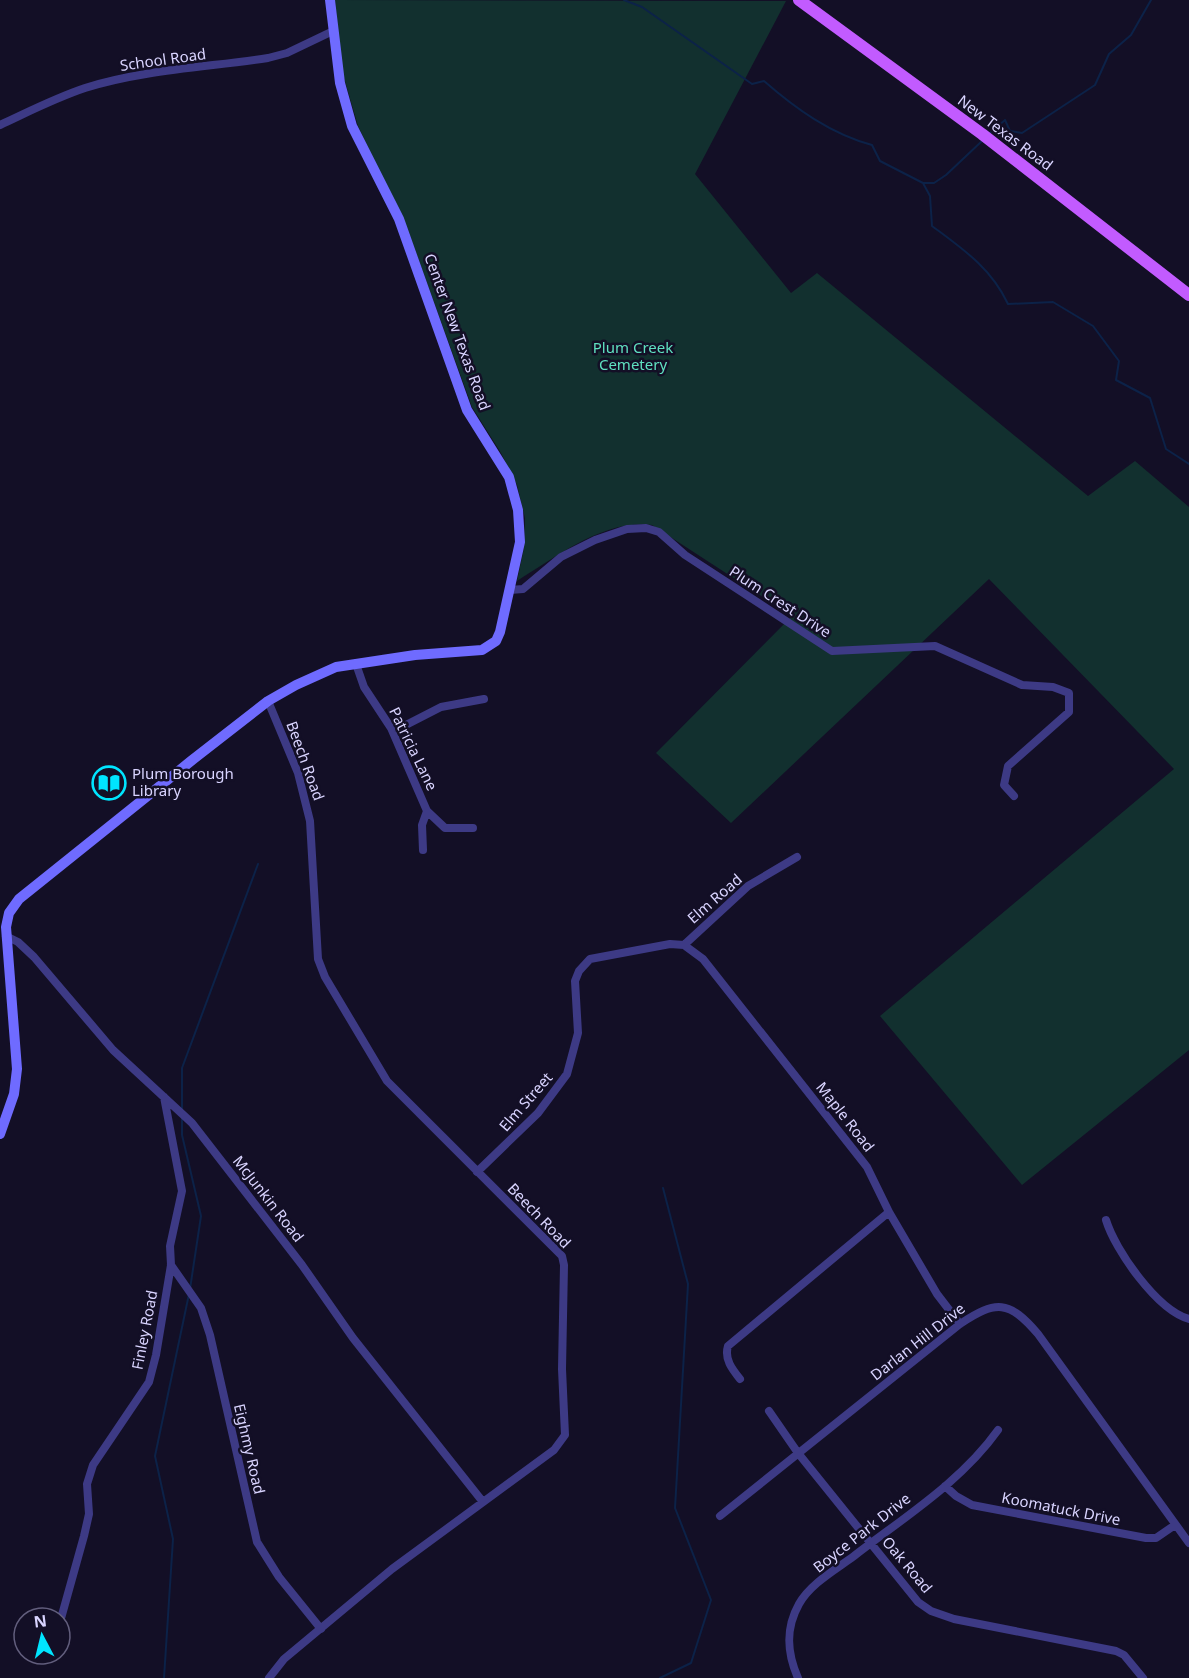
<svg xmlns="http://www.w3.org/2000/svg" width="1189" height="1678" font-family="'Noto Sans',sans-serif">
  <rect width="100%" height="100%" fill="#130f26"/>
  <path fill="#12302f" d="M 335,0 L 786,1 L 695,174 L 791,293 L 817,273 L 1088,496 L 1135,461 L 1189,507 L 1189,1050 L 1022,1185 L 880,1016 L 1174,769 L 989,579 L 731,823 L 656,753 L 792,616 L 652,525 C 604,519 556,557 517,581 L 524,548 L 525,518 L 517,485 L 501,453 L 472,407 L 409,233 L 358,126 L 342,71 Z"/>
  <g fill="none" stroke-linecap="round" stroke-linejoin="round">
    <path stroke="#0c2248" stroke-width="2" d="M 624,0 L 642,7 L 752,84 L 764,81 C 796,109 831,134 872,145 L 880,161 L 923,183 L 934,183 L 946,175 L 982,141
      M 990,133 L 1005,120 L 1010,131 L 1022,133 L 1095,85 L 1109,54 L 1131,35 L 1151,0
      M 923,183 L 930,196 L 932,226 C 963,249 991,268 1008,304 L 1053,302 L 1093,326 L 1119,361 L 1116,380 L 1150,398 L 1166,449 L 1189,464
      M 182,1109 L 182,1068 L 258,864
      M 182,1117 L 182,1135 L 201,1216 L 190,1289
      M 164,1678 L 173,1539 L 155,1456 L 189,1294
      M 660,1678 L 691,1663 L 711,1600 L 675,1508 L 688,1284 L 663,1188"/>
    <path stroke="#3d3a85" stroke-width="8" d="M 0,125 C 28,112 55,98 85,88 C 141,70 209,67 268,58 L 287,53 L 333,31
      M 510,590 L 523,589 L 561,557 L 595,540 L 627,529 L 646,528 L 659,532 L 685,555 L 832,651 L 935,646 L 1022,685 L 1053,687 L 1069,693 L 1069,712 L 1008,766 L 1004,785 L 1014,796
      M 356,664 L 364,687 L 391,728 L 427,811 L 422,825 L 423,850
      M 268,701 L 298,773 L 310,821 L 318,959 L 325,977 L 387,1081 L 562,1256 L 564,1265 L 562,1369 L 565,1435 L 554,1450 L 392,1569 L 284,1659 L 269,1678
      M 391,728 L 402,727 L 441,707 L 484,699
      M 427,811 L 445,828 L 473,828
      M 6,936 L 18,942 L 34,957 L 113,1050 L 192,1123 L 302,1265 L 353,1338 L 483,1502
      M 684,945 L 748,886 L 797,857
      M 477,1172 L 538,1113 L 567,1074 L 578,1033 L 575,981 L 579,971 L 590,959 L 670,944 L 684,945 L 703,959 L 867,1167 L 889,1212 L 937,1294 L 960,1324
      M 1106,1220 C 1115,1250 1157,1310 1189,1319
      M 171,1265 L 201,1308 L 210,1335 L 257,1542 L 279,1577 L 321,1629
      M 740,1379 C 732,1369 724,1359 728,1346 L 889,1212
      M 769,1411 L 798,1453 L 918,1602 L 931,1611 L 954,1619 L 1116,1651 L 1124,1655 L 1143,1678
      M 945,1486 L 956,1496 L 972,1505 L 1146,1538 L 1156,1538 L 1175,1525
      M 720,1516 L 960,1324 C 996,1300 1009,1300 1038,1334 L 1189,1543
      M 60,1622 L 84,1536 L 89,1514 L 87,1484 L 93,1465 L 149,1382 L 156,1355 L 171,1265 L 170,1246 L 182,1191 L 164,1097
      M 798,1678 C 787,1653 785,1629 799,1604 C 810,1584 835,1570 854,1556 C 903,1518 961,1482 998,1430"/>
    <path stroke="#6f6bff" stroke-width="10" d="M 0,1134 L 14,1094 L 17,1069 L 6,927 L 9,913 L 19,899 L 191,761 L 268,701 L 296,685 L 336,667 L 415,655 L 482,650 L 496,641 L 500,632 L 520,542 L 518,510 L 509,477 L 467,410 L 399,219 L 352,126 L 340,83 L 330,0"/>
    <path stroke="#c25bff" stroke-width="12" d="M 799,0 L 982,134 L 1189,295"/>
  </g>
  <defs>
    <symbol id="library-ring" viewBox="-11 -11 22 22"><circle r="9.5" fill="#130f26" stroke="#00e5ff" stroke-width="1.5"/><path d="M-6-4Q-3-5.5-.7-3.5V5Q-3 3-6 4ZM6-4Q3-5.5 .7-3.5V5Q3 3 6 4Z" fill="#00e5ff"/></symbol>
  </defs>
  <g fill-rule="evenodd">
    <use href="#library-ring" x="90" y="764" width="38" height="38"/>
  </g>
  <g text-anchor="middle" stroke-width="5" stroke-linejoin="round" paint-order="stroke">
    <g font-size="15" fill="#d9d4ff" stroke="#130f26">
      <text transform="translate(163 60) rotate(-8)" y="5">School Road</text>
      <text transform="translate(1005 133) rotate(37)" y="5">New Texas Road</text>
      <text transform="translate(457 332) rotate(70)" y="5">Center New Texas Road</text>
      <text transform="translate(780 602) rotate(33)" y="5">Plum Crest Drive</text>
      <text transform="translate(413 749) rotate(64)" y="5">Patricia Lane</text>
      <text transform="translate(305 761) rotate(70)" y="5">Beech Road</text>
      <text transform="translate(715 899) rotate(-41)" y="5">Elm Road</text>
      <text transform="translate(526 1102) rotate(-49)" y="5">Elm Street</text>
      <text transform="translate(845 1117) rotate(52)" y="5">Maple Road</text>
      <text transform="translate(268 1199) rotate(52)" y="5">McJunkin Road</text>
      <text transform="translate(539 1216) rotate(46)" y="5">Beech Road</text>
      <text transform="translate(145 1330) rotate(-79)" y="5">Finley Road</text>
      <text transform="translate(918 1342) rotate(-38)" y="5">Darlan Hill Drive</text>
      <text transform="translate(249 1449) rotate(77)" y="5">Eighmy Road</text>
      <text transform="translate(1061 1509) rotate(11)" y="5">Koomatuck Drive</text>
      <text transform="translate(862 1533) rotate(-38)" y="5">Boyce Park Drive</text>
      <text transform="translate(907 1565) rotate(50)" y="5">Oak Road</text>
    </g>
    <g font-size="15" fill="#5fe0c0" stroke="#130f26">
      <text x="633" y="353">Plum Creek<tspan x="633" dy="17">Cemetery</tspan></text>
    </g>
    <g font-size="15" fill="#d9d4ff" stroke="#130f26" text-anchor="start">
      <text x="132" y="779">Plum Borough<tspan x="132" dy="17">Library</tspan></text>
    </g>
  </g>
  <g transform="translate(42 1636) rotate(353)"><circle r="28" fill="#130f26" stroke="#625e7d" stroke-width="1.5"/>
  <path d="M0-4.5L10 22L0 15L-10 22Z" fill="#00e5ff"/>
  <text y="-9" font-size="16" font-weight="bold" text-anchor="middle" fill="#d9d4ff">N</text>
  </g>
</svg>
